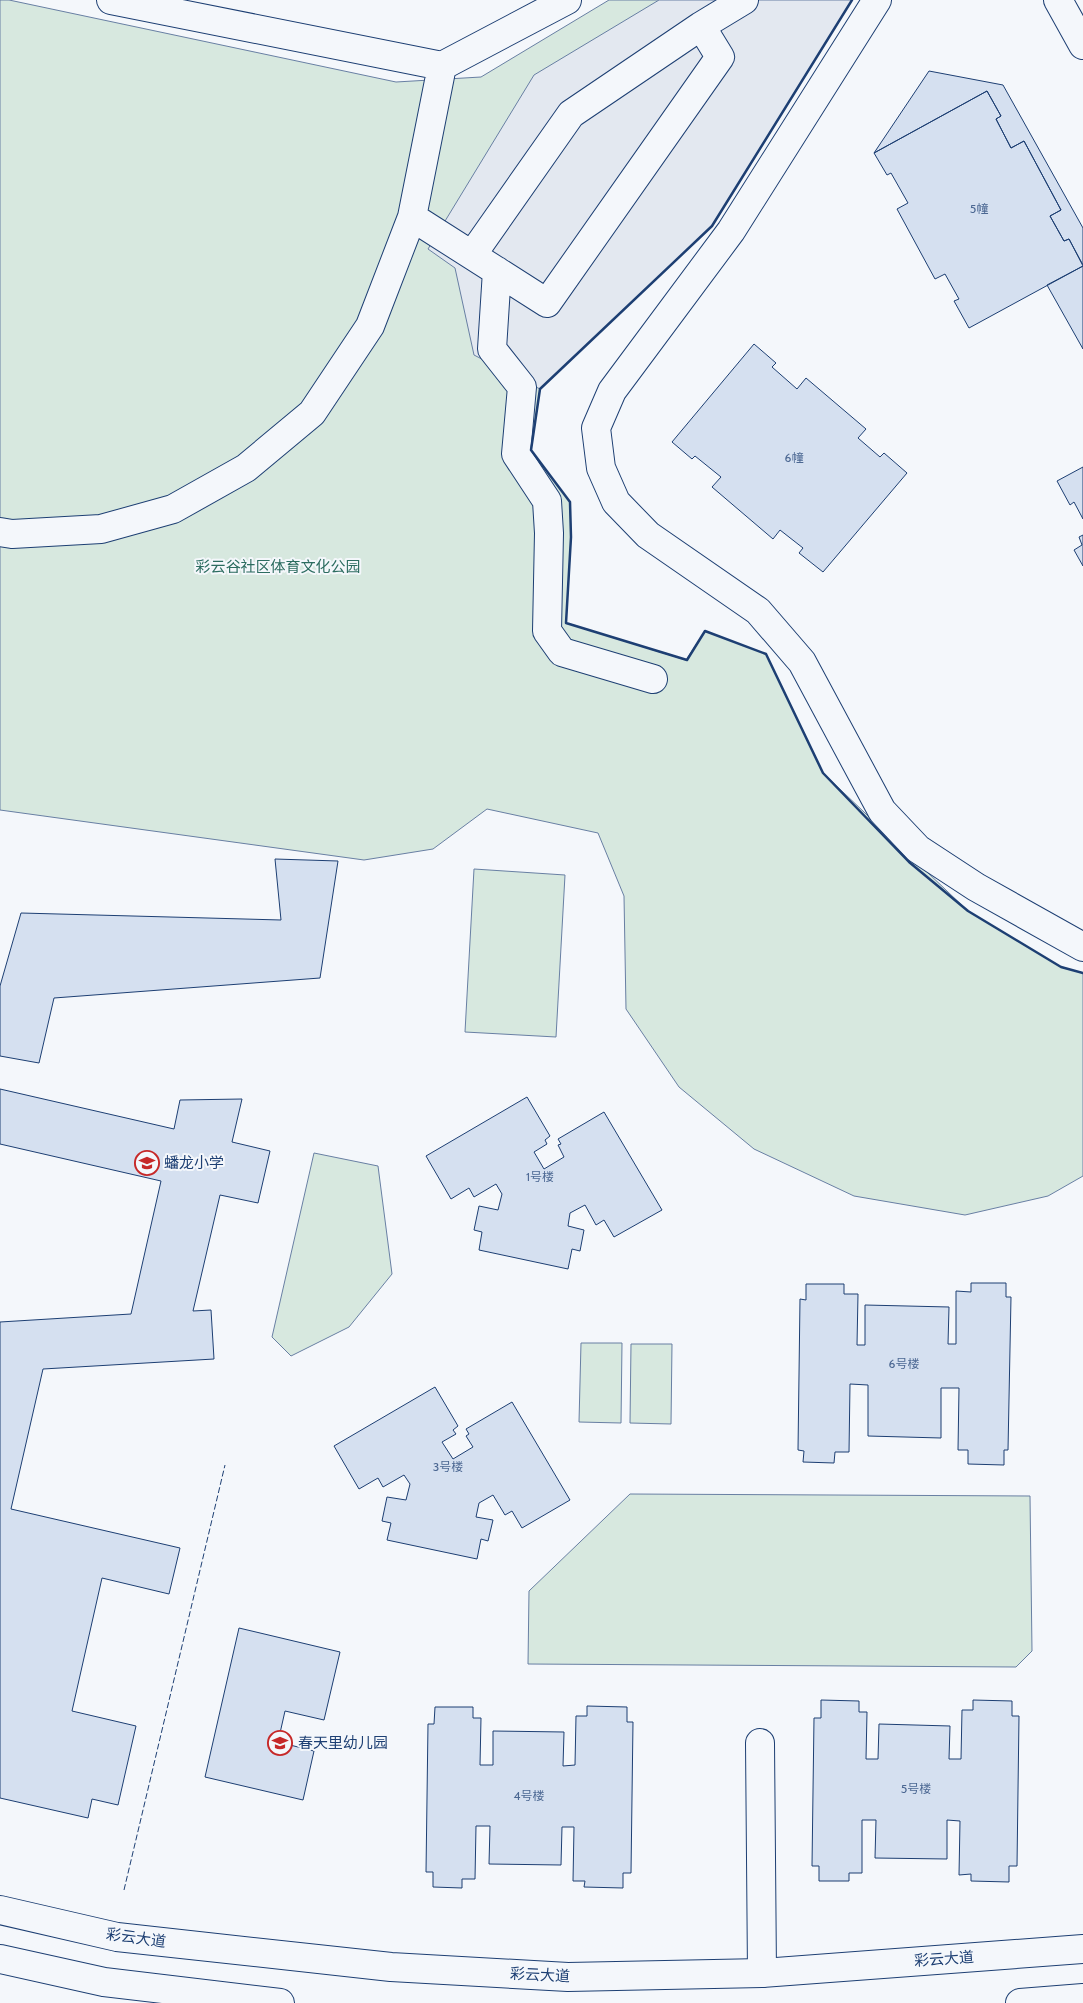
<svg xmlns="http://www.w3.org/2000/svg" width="1083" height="2003" font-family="Cabin,'Noto Sans SC',sans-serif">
  <rect width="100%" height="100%" fill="#f4f7fb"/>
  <path fill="#d7e8df" stroke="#687fa3" d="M 0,0 L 9,0 L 396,82 L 481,77 L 609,0 L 852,0 L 712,226 L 540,389 L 531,450 L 570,502 L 571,537 L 566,623 L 686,660 L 705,631 L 766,654 L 823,773 L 968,911 L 1061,967 L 1083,973 L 1083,1176 L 1048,1196 L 965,1215 L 854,1196 L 754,1149 L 679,1087 L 626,1009 L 624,896 L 598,833 L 487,809 L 433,849 L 364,860 L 0,810 Z
    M 474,869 L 565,875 L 556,1037 L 465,1032 Z
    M 314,1153 L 378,1166 L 392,1274 L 349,1327 L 291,1356 L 272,1337 Z
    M 581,1343 L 622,1343 L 621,1423 L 579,1422 Z
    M 631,1344 L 672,1344 L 671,1424 L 630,1423 Z
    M 630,1494 L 1030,1496 L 1032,1651 L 1016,1667 L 528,1664 L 529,1591 Z"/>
  <path fill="#e3e8f0" stroke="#687fa3" d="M 659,0 L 852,0 L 712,226 L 540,389 L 474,355 L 455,268 L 428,249 L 534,75 Z"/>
  <path fill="#d5e0f0" stroke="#1d3f73" d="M 929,71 L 1003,85 L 1083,228 L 1083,265 L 1069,239 L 1064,241 L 1050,216 L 1061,210 L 1024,141 L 1011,148 L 996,119 L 1001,116 L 987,91 L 874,153 Z
    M 987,91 L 1001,116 L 996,119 L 1011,148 L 1024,141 L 1061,210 L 1050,216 L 1064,241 L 1069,239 L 1083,266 L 969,328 L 954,301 L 959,299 L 945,274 L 935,279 L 897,209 L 908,203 L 891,173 L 887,175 L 874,153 Z
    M 1083,266 L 1083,349 L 1047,285 Z
    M 754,344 L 776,363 L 772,367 L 797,389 L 806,378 L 866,429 L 858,438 L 880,457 L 884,453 L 907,473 L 823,572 L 799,553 L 803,548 L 780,530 L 773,539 L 712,487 L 721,477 L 695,456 L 692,459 L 672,442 Z
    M 1083,467 L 1083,519 L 1074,502 L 1070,505 L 1057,481 Z
    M 1083,535 L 1083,566 L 1074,550 L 1082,545 L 1079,537 Z
    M 275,859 L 338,861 L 320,978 L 54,998 L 39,1063 L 0,1056 L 0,986 L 21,913 L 281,920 Z
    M 0,1089 L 174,1129 L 180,1100 L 242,1099 L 232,1142 L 270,1151 L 258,1203 L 220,1195 L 193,1311 L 211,1310 L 214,1359 L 43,1369 L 11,1509 L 180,1548 L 169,1594 L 102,1578 L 72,1711 L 136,1726 L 118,1805 L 92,1799 L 88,1818 L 0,1798 L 0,1322 L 131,1314 L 161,1181 L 0,1144 Z
    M 527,1097 L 550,1136 L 545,1140 L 547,1144 L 534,1152 L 544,1169 L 564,1157 L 558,1145 L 561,1144 L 558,1139 L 604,1112 L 662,1210 L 614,1237 L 604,1220 L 596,1225 L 585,1205 L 570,1213 L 568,1226 L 584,1230 L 580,1251 L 572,1249 L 568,1269 L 479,1250 L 482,1232 L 474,1230 L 479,1206 L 498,1210 L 502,1194 L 496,1184 L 474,1197 L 469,1188 L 451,1199 L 426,1156 Z
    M 971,1283 L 1006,1283 L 1006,1297 L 1011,1297 L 1008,1450 L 1004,1450 L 1004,1465 L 968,1464 L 968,1450 L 958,1450 L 959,1388 L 941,1388 L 941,1438 L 868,1436 L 868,1385 L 850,1384 L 849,1452 L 835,1452 L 834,1463 L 803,1462 L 804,1451 L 798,1450 L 800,1299 L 806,1300 L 806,1284 L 844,1284 L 844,1294 L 858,1294 L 857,1345 L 865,1345 L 865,1305 L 949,1307 L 948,1344 L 956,1344 L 956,1291 L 971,1292 Z
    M 435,1387 L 458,1426 L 453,1430 L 456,1434 L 442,1442 L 453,1459 L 473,1447 L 466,1436 L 469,1434 L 466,1429 L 512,1402 L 570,1500 L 522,1528 L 512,1511 L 505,1515 L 493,1495 L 479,1503 L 476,1517 L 493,1520 L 488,1541 L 481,1539 L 477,1559 L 387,1540 L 391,1523 L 382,1521 L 387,1497 L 406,1500 L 410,1484 L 404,1475 L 383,1487 L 378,1478 L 359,1489 L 334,1446 Z
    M 239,1628 L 340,1652 L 324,1720 L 285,1711 L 278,1742 L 314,1751 L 303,1800 L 205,1777 Z
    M 821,1700 L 859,1701 L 859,1712 L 867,1712 L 866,1759 L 878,1759 L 879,1724 L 950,1726 L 949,1759 L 961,1759 L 962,1710 L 973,1710 L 973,1700 L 1012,1701 L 1012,1716 L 1019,1716 L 1017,1866 L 1009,1866 L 1009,1882 L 971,1881 L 971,1874 L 959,1875 L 960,1821 L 947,1820 L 947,1859 L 875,1858 L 876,1820 L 862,1820 L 862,1873 L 849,1873 L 849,1881 L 819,1881 L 819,1866 L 812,1866 L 814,1718 L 821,1718 Z
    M 587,1706 L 627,1707 L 627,1722 L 633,1722 L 631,1873 L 623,1873 L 623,1888 L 584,1887 L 585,1881 L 573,1881 L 574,1827 L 562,1827 L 561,1865 L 489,1864 L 490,1826 L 476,1826 L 475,1879 L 462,1879 L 462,1888 L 433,1887 L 433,1872 L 426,1872 L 428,1724 L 434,1724 L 435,1707 L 473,1707 L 473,1718 L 481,1718 L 480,1765 L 493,1765 L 493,1731 L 564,1732 L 563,1766 L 575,1765 L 576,1716 L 587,1716 Z"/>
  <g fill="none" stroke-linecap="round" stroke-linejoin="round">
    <defs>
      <path id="minor" d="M 111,0 L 442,66 L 567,0
        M 877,0 L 731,231 L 612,391 L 596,428 L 601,468 L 616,502 L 648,535 L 758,611 L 802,662 L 882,811 L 918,849 L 976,887 L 1083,947
        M 412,217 L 547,303 L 720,57 L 701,26
        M 472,255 L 571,114 L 701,26 L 744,0
        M 497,271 L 492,349 L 522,387 L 516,454 L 547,501 L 549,533 L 547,631 L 562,652 L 653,679
        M 0,532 L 12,534 L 101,529 L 173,509 L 246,468 L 312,413 L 370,326 L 412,217 L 442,66
        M 760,1743 L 762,1973"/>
      <path id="major" d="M 1058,0 L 1083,45
        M 0,1910 L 117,1937 L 391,1967 L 568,1977 L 762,1973 L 1083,1949
        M 0,1959 L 104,1982 L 280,2003
        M 1020,2003 L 1083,1998"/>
    </defs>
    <use href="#minor" stroke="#1d3f73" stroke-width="30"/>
    <use href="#major" stroke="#1d3f73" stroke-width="30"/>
    <use href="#minor" stroke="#f4f7fb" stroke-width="28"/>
    <use href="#major" stroke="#f4f7fb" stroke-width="28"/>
    <path stroke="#1d3f73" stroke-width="1" stroke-dasharray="6 2.5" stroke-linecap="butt" d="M 124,1890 L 225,1465"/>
    <path stroke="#1d3f73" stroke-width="2.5" d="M 852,0 L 712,226 L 540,389 L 531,450 L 570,502 L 571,537 L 566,623 L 687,660 L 705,631 L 766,654 L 823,773 L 909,862 L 968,911 L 1061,967 L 1083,973"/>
  </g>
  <defs>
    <symbol id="school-ring" viewBox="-11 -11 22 22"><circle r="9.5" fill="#f4f7fb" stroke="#c62828" stroke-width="1.5"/><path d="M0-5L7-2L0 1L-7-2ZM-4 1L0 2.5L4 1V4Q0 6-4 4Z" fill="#c62828"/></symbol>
  </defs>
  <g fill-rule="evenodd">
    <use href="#school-ring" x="133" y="1149" width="28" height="28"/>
    <use href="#school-ring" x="266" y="1729" width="28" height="28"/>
  </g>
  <g text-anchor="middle" stroke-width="4" stroke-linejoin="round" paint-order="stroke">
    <g font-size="12" fill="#4b6792">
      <text x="979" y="213">5幢</text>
      <text x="794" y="462">6幢</text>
      <text x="540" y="1181">1号楼</text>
      <text x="904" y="1368">6号楼</text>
      <text x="448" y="1471">3号楼</text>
      <text x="916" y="1793">5号楼</text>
      <text x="529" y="1800">4号楼</text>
    </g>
    <g font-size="15" fill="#2c6c60" stroke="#f4f7fb">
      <text x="278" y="572">彩云谷社区体育文化公园</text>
    </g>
    <g font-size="15" fill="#1d3f73" stroke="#f4f7fb" text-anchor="start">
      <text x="164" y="1168">蟠龙小学</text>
      <text x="298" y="1748">春天里幼儿园</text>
    </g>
    <g font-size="15" fill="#1d3f73" stroke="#f4f7fb">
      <text transform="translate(136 1938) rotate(8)" y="5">彩云大道</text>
      <text transform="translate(944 1959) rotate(-4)" y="5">彩云大道</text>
      <text transform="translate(540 1975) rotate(3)" y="5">彩云大道</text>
    </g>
  </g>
</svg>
